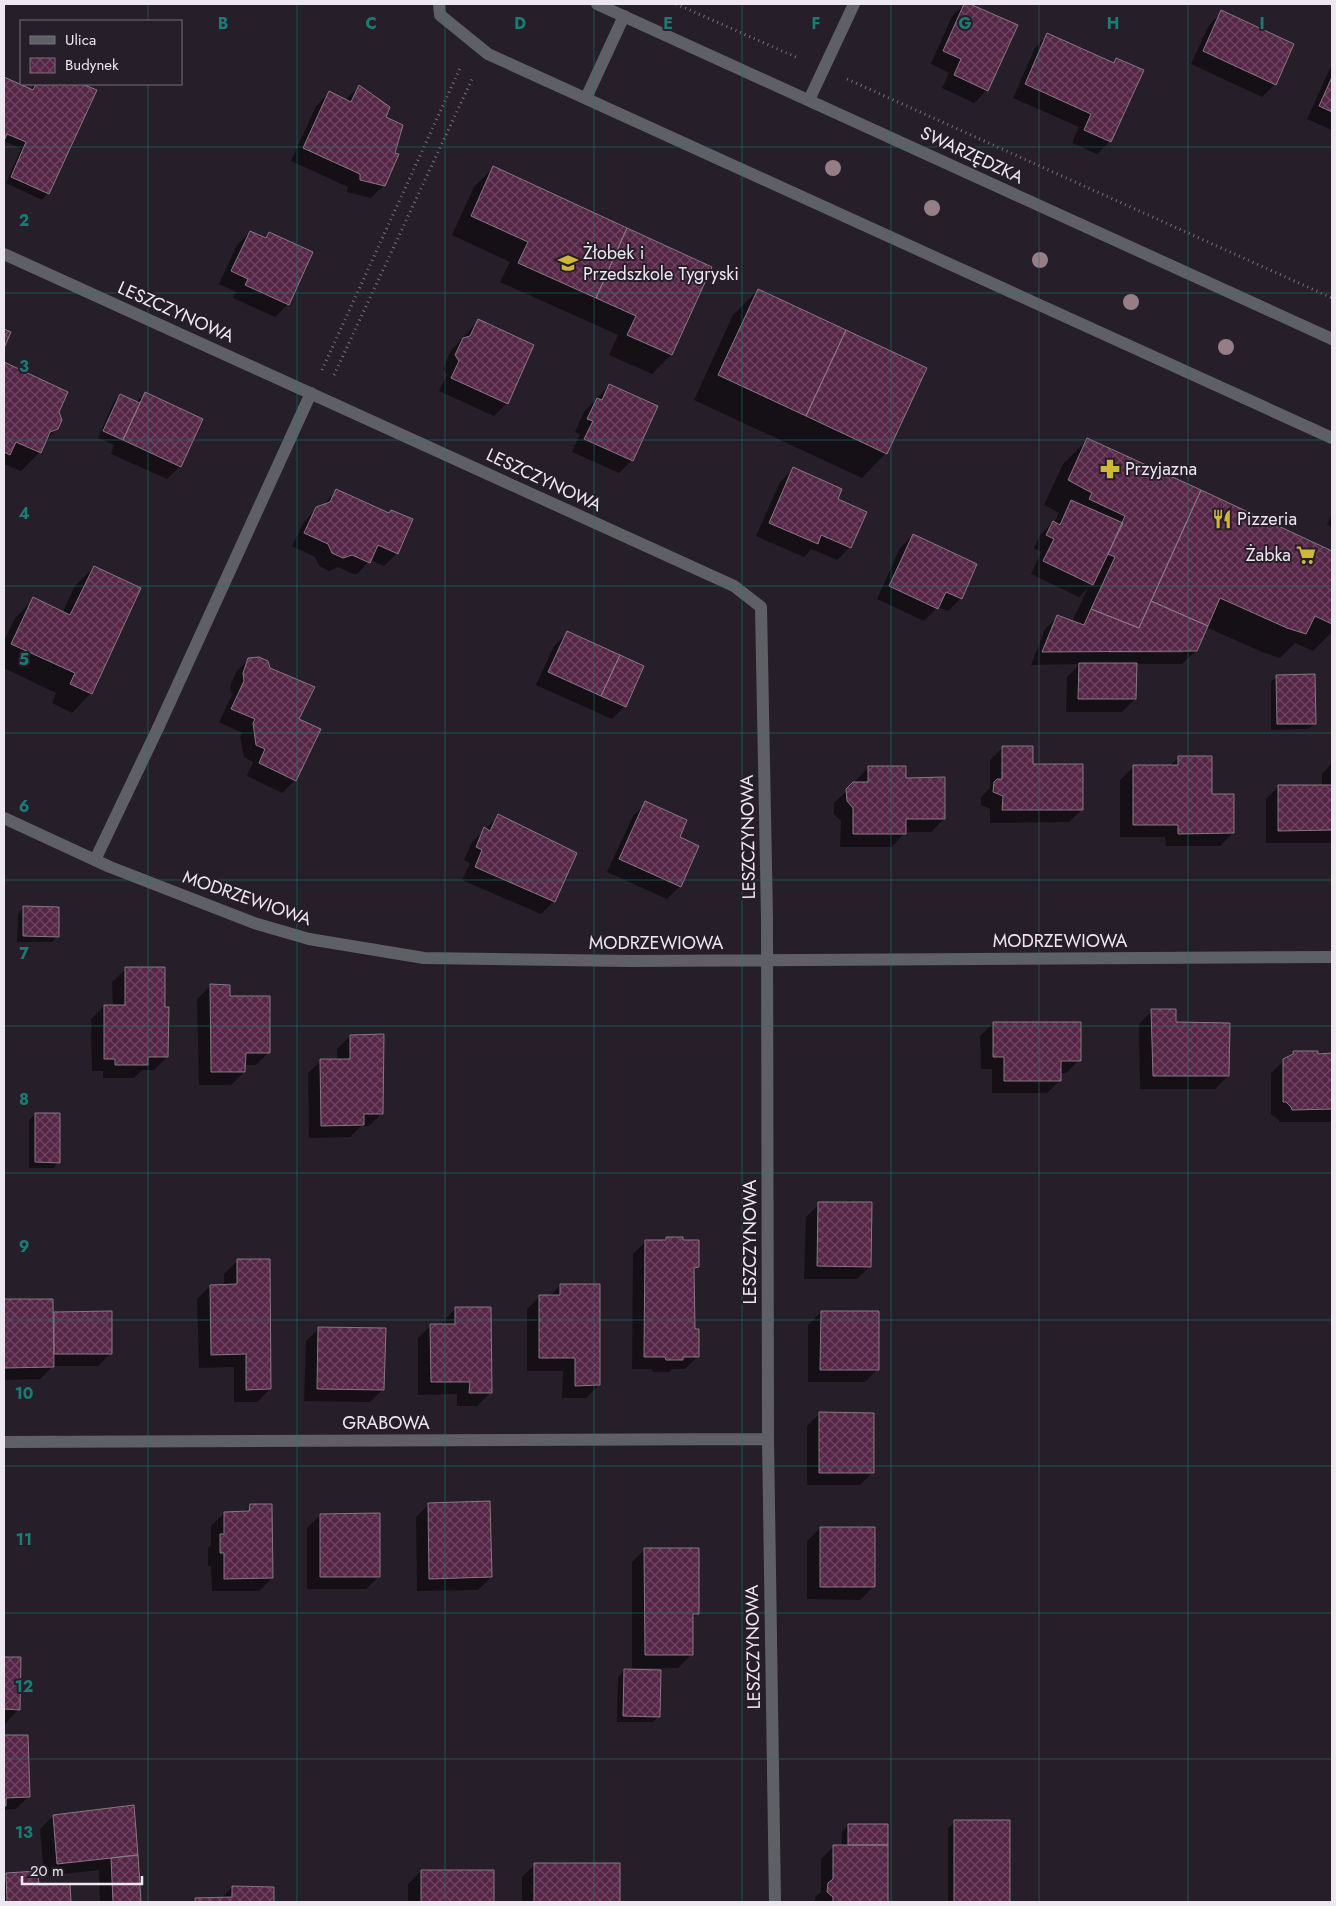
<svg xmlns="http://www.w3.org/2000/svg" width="1336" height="1906" font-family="Jost,sans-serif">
  <defs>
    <pattern id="building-cross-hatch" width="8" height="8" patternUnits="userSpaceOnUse" patternTransform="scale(1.25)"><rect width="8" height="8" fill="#562647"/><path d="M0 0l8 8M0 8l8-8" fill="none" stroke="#6f4662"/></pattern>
  </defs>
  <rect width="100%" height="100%" fill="#261f2a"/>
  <path fill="#0007" fill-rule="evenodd" d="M 965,4 L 1016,26 L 987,90 L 974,103 L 942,88 L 949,73 L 931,64 L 952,16 Z
    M 1222,12 L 1275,84 L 1262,97 L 1191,64 L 1209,25 Z
    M 1048,35 L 1112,63 L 1116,59 L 1110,141 L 1097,154 L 1072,143 L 1079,127 L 1013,98 L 1035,48 Z
    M 1332,64 L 1332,130 L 1307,119 Z
    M 4,78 L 31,90 L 34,84 L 79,84 L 95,91 L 48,193 L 42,200 L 6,183 L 21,149 L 4,141 Z
    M 359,87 L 384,117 L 384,185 L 371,198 L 347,192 L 348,187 L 291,161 L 316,106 L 329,93 L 345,100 Z
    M 493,168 L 710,268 L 671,355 L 652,374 L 609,355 L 618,335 L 500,282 L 510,262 L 452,235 L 474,187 Z
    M 250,232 L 263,239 L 269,233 L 312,253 L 288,304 L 275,317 L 233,298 L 236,292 L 219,284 L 237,245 Z
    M 758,290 L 886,453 L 862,478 L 694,400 L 733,315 Z
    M 478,321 L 533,346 L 507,403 L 494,416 L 439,391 L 447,375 L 443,369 L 450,352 Z
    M 4,363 L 67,392 L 57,412 L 57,429 L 45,440 L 40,452 L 21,471 L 4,464 Z
    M 609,385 L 632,460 L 619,473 L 572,452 L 580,434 L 575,432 L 584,412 Z
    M 145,394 L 180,466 L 167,479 L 111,454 L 114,445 L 98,438 L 114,401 L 120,395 L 136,402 Z
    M 1088,439 L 1332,552 L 1332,632 L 1313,651 L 1295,643 L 1280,658 L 1262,652 L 1206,627 L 1196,651 L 1182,664 L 1135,664 L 1135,699 L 1122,712 L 1066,712 L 1067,677 L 1080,664 L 1031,665 L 1045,629 L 1058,616 L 1072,622 L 1088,588 L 1079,597 L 1031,574 L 1041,552 L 1034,548 L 1040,535 L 1053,522 L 1054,523 L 1059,513 L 1044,505 L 1063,464 ZM 1182,650 L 1184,653 L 1109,653 L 1109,651 Z
    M 793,469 L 836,500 L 850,547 L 837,560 L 811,549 L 804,557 L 756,536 L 780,482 Z
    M 337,490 L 388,514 L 391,511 L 397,553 L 384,566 L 370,560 L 356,575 L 338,567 L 329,571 L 319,566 L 315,557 L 292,546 L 304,522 L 317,508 L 322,506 Z
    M 1332,512 L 1332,527 L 1327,525 Z
    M 913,535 L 976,564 L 961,598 L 948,611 L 938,607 L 924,621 L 877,599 L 900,548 Z
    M 94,567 L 91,693 L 72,713 L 52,703 L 56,693 L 4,668 L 4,641 L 15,618 L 34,599 L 62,613 L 75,586 Z
    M 567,633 L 625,706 L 612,719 L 536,685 L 554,646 Z
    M 249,659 L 297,719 L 295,780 L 282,793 L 247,776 L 253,762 L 244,757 L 240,737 L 242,733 L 219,722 L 232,695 L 230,687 L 236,672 Z
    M 1277,676 L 1315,723 L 1308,729 L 1271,730 L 1271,682 Z
    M 1003,747 L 1031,766 L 1082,809 L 1069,822 L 990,823 L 990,809 L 981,805 L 981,797 L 990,788 L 990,760 Z
    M 1179,757 L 1211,795 L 1233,833 L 1220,846 L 1166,846 L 1165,837 L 1120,837 L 1120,780 L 1133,767 L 1170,766 Z
    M 1332,763 L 1332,843 L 1266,843 L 1266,799 L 1279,786 L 1322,786 L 1322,774 Z
    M 868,768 L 944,819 L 931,832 L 905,832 L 892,847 L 840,847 L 841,821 L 834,814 L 834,803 L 855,783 L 855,781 Z
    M 646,803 L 678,838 L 680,886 L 667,899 L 607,872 L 633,816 Z
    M 499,816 L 554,901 L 541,914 L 462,880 L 470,863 L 464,860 L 472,842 Z
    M 24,908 L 58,936 L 52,942 L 17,942 L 18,914 Z
    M 126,969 L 167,1057 L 154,1070 L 142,1070 L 134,1078 L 103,1078 L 103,1071 L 92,1071 L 91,1019 L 104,1006 L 113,1006 L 112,982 Z
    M 210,986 L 269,1052 L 256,1065 L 244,1065 L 244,1072 L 231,1085 L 199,1085 L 197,999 Z
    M 1152,1011 L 1175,1024 L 1228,1076 L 1215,1089 L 1140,1089 L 1139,1024 Z
    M 993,1023 L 1079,1060 L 1066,1073 L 1060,1073 L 1060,1080 L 1047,1093 L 992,1093 L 992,1069 L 981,1069 L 980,1036 Z
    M 350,1036 L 382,1113 L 369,1126 L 361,1126 L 350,1137 L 309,1138 L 308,1073 L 321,1060 L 337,1060 L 337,1049 Z
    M 1293,1052 L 1316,1055 L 1330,1055 L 1332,1052 L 1332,1122 L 1279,1122 L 1279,1120 L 1271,1114 L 1271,1073 Z
    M 35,1114 L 59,1162 L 53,1168 L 29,1168 L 29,1120 Z
    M 819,1204 L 870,1266 L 857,1279 L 804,1279 L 806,1217 Z
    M 666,1238 L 697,1267 L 693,1271 L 693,1331 L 698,1356 L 685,1369 L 672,1369 L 669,1372 L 653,1372 L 652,1369 L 632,1369 L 633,1254 L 646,1241 L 663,1241 Z
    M 237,1261 L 270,1389 L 257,1402 L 234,1402 L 234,1367 L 199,1368 L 197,1299 L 210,1286 L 224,1286 L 224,1274 Z
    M 560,1285 L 599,1385 L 586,1398 L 562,1398 L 563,1371 L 527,1371 L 527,1309 L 540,1296 L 550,1296 Z
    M 4,1301 L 52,1301 L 52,1313 L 111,1312 L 111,1353 L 98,1366 L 53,1366 L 40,1379 L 4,1380 Z
    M 456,1308 L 490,1393 L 477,1406 L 457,1406 L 457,1394 L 418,1395 L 418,1338 L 431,1325 L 443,1325 L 443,1321 Z
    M 821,1312 L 878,1369 L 865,1382 L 808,1382 L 808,1325 Z
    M 319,1328 L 383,1389 L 370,1402 L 304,1401 L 306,1341 Z
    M 820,1413 L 873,1472 L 860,1485 L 807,1485 L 807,1426 Z
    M 429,1504 L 491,1577 L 478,1590 L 417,1591 L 416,1517 Z
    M 250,1506 L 272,1578 L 259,1591 L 212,1591 L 211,1566 L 208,1566 L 208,1548 L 211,1545 L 211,1526 L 224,1513 L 243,1513 Z
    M 320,1515 L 379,1576 L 366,1589 L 307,1589 L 307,1528 Z
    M 820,1528 L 873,1587 L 860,1600 L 807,1599 L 807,1541 Z
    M 645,1549 L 698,1613 L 692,1619 L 691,1655 L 678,1668 L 632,1668 L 632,1562 Z
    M 4,1658 L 20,1659 L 19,1709 L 4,1725 Z
    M 624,1670 L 659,1716 L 653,1722 L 617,1722 L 618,1677 Z
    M 4,1737 L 27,1737 L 29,1796 L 16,1809 L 4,1810 Z
    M 133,1806 L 140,1902 L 100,1902 L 99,1870 L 44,1876 L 40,1829 L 53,1816 Z
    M 955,1822 L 1008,1822 L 1009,1902 L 948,1902 L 948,1828 Z
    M 848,1825 L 887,1826 L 886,1902 L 815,1902 L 815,1897 L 821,1892 L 821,1859 L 834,1846 L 842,1846 L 842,1832 Z
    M 535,1864 L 618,1864 L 618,1902 L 522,1902 L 522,1877 Z
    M 421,1871 L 493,1871 L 493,1902 L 408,1902 L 408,1884 Z
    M 6,1874 L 37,1887 L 69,1885 L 70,1902 L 4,1902 L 4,1877 Z
    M 232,1887 L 273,1888 L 273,1902 L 192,1902 L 195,1899 L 221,1899 Z"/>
  <path fill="url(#building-cross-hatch)" stroke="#867780" d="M 964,4 L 970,4 L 1018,25 L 988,91 L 954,75 L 961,59 L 943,51 Z
    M 1221,10 L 1294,44 L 1276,85 L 1203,51 Z
    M 1047,33 L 1114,63 L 1116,58 L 1144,70 L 1111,142 L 1084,130 L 1091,114 L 1025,84 Z
    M 4,77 L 33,90 L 36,84 L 82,84 L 97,90 L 49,194 L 11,177 L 26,142 L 7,134 L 4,141 Z
    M 1332,77 L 1332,112 L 1319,106 Z
    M 359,85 L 390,107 L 386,117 L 403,125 L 395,153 L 399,154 L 385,186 L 360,180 L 360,174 L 303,148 L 329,91 L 351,102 Z
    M 493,166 L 627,228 L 596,298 L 518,263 L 528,242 L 471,216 Z
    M 627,228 L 712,267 L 672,355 L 627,335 L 636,316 L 596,298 Z
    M 250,231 L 266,238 L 269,232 L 313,252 L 289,305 L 245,285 L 248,279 L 231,271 Z
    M 758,289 L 846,330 L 806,416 L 718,375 Z
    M 478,319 L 534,345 L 508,404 L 451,378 L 459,361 L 455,355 L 463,338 L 470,336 Z
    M 4,329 L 11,332 L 4,348 Z
    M 846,330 L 927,368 L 887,454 L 806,416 Z
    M 4,362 L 68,392 L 59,412 L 62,420 L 58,429 L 50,432 L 41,453 L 16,442 L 10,455 L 4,452 Z
    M 609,384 L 658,406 L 633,461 L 584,439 L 593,421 L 587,419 L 597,398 L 602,400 Z
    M 145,392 L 203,419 L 181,467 L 123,440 Z
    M 120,394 L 140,403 L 123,440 L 103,431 Z
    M 1087,438 L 1201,490 L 1139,628 L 1091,609 L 1115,557 L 1108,554 L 1125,516 L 1089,499 L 1092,493 L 1068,480 Z
    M 793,467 L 842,489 L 838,499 L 867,512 L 851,548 L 821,535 L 818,544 L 769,523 Z
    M 336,489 L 389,513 L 391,510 L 413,519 L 398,554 L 378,545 L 370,563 L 352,555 L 343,558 L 332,553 L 328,544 L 304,533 L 316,507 L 330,502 Z
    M 1201,490 L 1332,551 L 1332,624 L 1315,616 L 1306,634 L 1287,628 L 1220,598 L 1208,626 L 1151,601 Z
    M 1071,500 L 1123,523 L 1093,585 L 1043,561 L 1054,539 L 1046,535 L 1053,521 L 1060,525 Z
    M 913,534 L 977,564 L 962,599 L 946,592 L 938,609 L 889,586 Z
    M 94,566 L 141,588 L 92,694 L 70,684 L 75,673 L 11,644 L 33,597 L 70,615 Z
    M 1151,601 L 1208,626 L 1197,651 L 1042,652 L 1057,615 L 1084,625 L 1091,609 L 1139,628 Z
    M 567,631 L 620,655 L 601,696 L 548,672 Z
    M 620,655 L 644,666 L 626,707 L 601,696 Z
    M 259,657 L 268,661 L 270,668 L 315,687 L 299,719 L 321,729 L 296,781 L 259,763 L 265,749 L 256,745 L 253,723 L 255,719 L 231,709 L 244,681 L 243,673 L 248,658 Z
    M 1079,663 L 1137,663 L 1136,699 L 1078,699 Z
    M 1315,674 L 1316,724 L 1277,724 L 1276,675 Z
    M 1002,746 L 1033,746 L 1033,764 L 1083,764 L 1083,810 L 1002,810 L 1003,796 L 993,792 L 994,782 L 997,779 L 1002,779 Z
    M 1178,756 L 1212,756 L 1212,794 L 1234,794 L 1234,833 L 1178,834 L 1178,825 L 1133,825 L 1133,765 L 1178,765 Z
    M 868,766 L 906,766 L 906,778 L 945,777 L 945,819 L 906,819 L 906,834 L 853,834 L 853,808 L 847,801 L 846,789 L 853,782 L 868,782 Z
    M 1278,785 L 1332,785 L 1332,830 L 1278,831 Z
    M 645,801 L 687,820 L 680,837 L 699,846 L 681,887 L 619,859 Z
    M 498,814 L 577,853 L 555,902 L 475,867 L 482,850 L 476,847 L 484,827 L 490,831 Z
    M 23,906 L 59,907 L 59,937 L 23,936 Z
    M 125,967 L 165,967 L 165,1007 L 169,1007 L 168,1057 L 148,1057 L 148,1065 L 115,1065 L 115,1059 L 104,1059 L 104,1005 L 125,1005 Z
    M 210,984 L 230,985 L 230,996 L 270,996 L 270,1053 L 246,1053 L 245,1072 L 211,1072 Z
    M 1151,1009 L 1176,1009 L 1176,1022 L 1230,1023 L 1229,1076 L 1153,1076 Z
    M 993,1022 L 1081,1022 L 1081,1061 L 1061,1061 L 1061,1081 L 1004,1081 L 1004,1057 L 993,1057 Z
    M 384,1034 L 383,1114 L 364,1114 L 364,1125 L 321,1126 L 320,1059 L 350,1059 L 350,1035 Z
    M 1293,1051 L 1318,1051 L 1318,1054 L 1332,1053 L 1332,1109 L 1292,1110 L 1291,1107 L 1286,1102 L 1283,1102 L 1283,1059 L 1293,1054 Z
    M 35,1113 L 60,1113 L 60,1163 L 35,1162 Z
    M 818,1202 L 872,1202 L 871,1267 L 817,1266 Z
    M 666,1237 L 683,1237 L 683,1240 L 699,1240 L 699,1267 L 694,1268 L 695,1329 L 699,1329 L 699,1357 L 683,1357 L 683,1360 L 666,1360 L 665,1357 L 644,1357 L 645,1240 L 666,1240 Z
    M 237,1259 L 270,1259 L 271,1389 L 246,1390 L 246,1354 L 211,1355 L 210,1285 L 237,1284 Z
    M 560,1284 L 600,1284 L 600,1385 L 575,1386 L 575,1358 L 539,1358 L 539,1295 L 560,1295 Z
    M 4,1299 L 53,1299 L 54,1367 L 4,1368 Z
    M 455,1307 L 491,1307 L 492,1393 L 469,1393 L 470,1382 L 431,1382 L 430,1324 L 455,1324 Z
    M 112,1311 L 112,1354 L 54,1354 L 54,1312 Z
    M 821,1311 L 879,1311 L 879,1370 L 820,1370 Z
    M 318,1327 L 386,1328 L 384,1390 L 317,1389 Z
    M 819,1412 L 874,1413 L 874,1473 L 819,1473 Z
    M 490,1501 L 492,1577 L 429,1579 L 428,1503 Z
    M 250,1504 L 272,1504 L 273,1578 L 224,1579 L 224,1553 L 220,1553 L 220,1534 L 224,1534 L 224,1512 L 249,1511 Z
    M 380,1513 L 380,1577 L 320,1577 L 320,1514 Z
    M 820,1527 L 875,1527 L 875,1587 L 820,1587 Z
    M 644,1548 L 699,1548 L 699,1614 L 693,1614 L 693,1655 L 645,1655 Z
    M 4,1657 L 21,1657 L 20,1710 L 4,1709 Z
    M 624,1669 L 661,1670 L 660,1717 L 623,1716 Z
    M 4,1735 L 28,1735 L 30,1797 L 6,1798 L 6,1806 L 4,1806 Z
    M 134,1805 L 138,1855 L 57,1864 L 53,1815 Z
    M 954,1820 L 1010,1820 L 1010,1902 L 954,1902 Z
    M 848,1824 L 888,1824 L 888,1845 L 848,1845 Z
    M 833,1845 L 888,1845 L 888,1902 L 833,1902 L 833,1897 L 827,1892 L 828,1883 L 833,1879 Z
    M 138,1855 L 141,1902 L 113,1902 L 111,1858 Z
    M 534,1863 L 620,1863 L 620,1902 L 534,1902 Z
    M 421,1870 L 494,1870 L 494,1902 L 421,1902 Z
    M 38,1871 L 39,1885 L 70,1884 L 71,1902 L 7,1902 L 6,1873 Z
    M 232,1886 L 274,1887 L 274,1902 L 195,1902 L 195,1898 L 232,1897 Z"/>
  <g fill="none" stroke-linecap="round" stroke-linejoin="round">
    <path stroke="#767079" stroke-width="3" stroke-dasharray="1 4" stroke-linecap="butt" d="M 676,4 L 798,58
      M 847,79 L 1332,298
      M 322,370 L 461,66
      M 334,375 L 473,77"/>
    <path stroke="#5f6066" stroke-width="12" d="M 169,704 L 311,393
      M 95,860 L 158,728"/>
    <path stroke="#5f6066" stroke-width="12" d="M 439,4 L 440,15 L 488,54 L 1332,438
      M 586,98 L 624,16
      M 809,100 L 854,4
      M 4,254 L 734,586 L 761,607 L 767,918 L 768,1439 L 775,1902
      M 158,728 L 169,704
      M 4,818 L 110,867 L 254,923 L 309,939 L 424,958 L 631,961 L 1332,957
      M 4,1442 L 768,1439"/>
    <path stroke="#5f6066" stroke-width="12" d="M 597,4 L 1332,339"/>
  </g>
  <g fill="#967e85">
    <circle cx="833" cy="168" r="8"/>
    <circle cx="932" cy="208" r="8"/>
    <circle cx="1040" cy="260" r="8"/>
    <circle cx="1131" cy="302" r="8"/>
    <circle cx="1226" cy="347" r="8"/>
  </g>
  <path fill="none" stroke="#1a7c74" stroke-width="1" stroke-opacity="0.55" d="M 148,4 L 148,21M 297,4 L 297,1902M 445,4 L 445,1902M 594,4 L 594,1902M 742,4 L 742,1902M 891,4 L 891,1902M 1039,4 L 1039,1902M 1188,4 L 1188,1902M 148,84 L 148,1902M 4,147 L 1332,147M 4,293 L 1332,293M 4,440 L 1332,440M 4,586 L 1332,586M 4,733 L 1332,733M 4,880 L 1332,880M 4,1026 L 1332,1026M 4,1173 L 1332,1173M 4,1320 L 1332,1320M 4,1466 L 1332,1466M 4,1613 L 1332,1613M 4,1759 L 1332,1759"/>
  <defs>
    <symbol id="school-bare" viewBox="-9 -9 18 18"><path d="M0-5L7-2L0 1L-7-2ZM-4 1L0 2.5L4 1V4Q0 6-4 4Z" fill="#d0b837" stroke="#261f2a" stroke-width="2.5" paint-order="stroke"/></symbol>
    <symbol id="pharmacy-bare" viewBox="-9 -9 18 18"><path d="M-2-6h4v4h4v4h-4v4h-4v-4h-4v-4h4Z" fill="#d0b837" stroke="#261f2a" stroke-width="2.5" paint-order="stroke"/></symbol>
    <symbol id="restaurant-bare" viewBox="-9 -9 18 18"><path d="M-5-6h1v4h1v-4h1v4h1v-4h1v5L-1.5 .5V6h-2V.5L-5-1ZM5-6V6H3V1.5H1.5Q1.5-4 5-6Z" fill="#d0b837" stroke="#261f2a" stroke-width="2.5" paint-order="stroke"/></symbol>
    <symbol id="supermarket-bare" viewBox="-9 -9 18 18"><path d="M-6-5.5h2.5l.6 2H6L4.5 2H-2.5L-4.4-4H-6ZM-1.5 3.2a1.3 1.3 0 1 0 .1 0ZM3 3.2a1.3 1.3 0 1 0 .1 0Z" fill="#d0b837" stroke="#261f2a" stroke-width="2.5" paint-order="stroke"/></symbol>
  </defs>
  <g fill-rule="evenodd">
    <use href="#school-bare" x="554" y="249" width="28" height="28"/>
    <use href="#pharmacy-bare" x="1096" y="455" width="28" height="28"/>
    <use href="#restaurant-bare" x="1208" y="505" width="28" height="28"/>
    <use href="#supermarket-bare" x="1292" y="541" width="28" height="28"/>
  </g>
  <g text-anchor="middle" stroke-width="4" stroke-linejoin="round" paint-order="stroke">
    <g font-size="18" fill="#ede8f0" stroke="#261f2a">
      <text transform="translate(972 155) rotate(25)" y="6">SWARZĘDZKA</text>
      <text transform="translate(176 312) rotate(24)" y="6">LESZCZYNOWA</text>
      <text transform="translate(544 480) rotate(25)" y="6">LESZCZYNOWA</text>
      <text transform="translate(748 837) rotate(-91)" y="6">LESZCZYNOWA</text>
      <text transform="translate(247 898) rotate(19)" y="6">MODRZEWIOWA</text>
      <text x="1060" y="947">MODRZEWIOWA</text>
      <text x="656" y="949">MODRZEWIOWA</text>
      <text transform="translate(750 1242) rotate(-90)" y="6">LESZCZYNOWA</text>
      <text x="386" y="1429">GRABOWA</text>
      <text transform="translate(753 1647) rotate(-91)" y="6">LESZCZYNOWA</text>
    </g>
    <g font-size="18" fill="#ede8f0" stroke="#261f2a" text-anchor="start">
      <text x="583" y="259">Żłobek i<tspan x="583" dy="21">Przedszkole Tygryski</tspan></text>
      <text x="1125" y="475">Przyjazna</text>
      <text x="1237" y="525">Pizzeria</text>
      <text x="1291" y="561" text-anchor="end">Żabka</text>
    </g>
  </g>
  <g font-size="16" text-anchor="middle" font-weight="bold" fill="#1a7c74" stroke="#261f2a" stroke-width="4" stroke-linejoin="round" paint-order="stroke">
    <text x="223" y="29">B</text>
    <text x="371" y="29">C</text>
    <text x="520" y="29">D</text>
    <text x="668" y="29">E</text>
    <text x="816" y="29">F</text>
    <text x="965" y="29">G</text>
    <text x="1113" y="29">H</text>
    <text x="1262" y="29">I</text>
    <text x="24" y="226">2</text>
    <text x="24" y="372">3</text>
    <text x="24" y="519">4</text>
    <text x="24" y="665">5</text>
    <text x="24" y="812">6</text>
    <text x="24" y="959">7</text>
    <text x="24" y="1105">8</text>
    <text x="24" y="1252">9</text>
    <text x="24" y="1399">10</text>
    <text x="24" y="1545">11</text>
    <text x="24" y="1692">12</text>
    <text x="24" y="1838">13</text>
  </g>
  <rect width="1336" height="1906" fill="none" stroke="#ede8f0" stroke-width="10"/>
  <rect x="20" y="20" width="162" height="65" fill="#261f2a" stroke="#766f79"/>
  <rect x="30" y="36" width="25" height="8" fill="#5f6066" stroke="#766f79"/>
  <text x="65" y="45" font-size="15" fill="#ede8f0">Ulica</text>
  <rect x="30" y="58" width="25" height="15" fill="url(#building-cross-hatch)" stroke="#766f79"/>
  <text x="65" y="70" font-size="15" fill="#ede8f0">Budynek</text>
  <path d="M22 1876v8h120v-8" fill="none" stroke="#ede8f0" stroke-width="2.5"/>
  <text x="30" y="1876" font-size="15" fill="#ede8f0" stroke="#261f2a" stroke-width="4" paint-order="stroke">20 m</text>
</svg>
